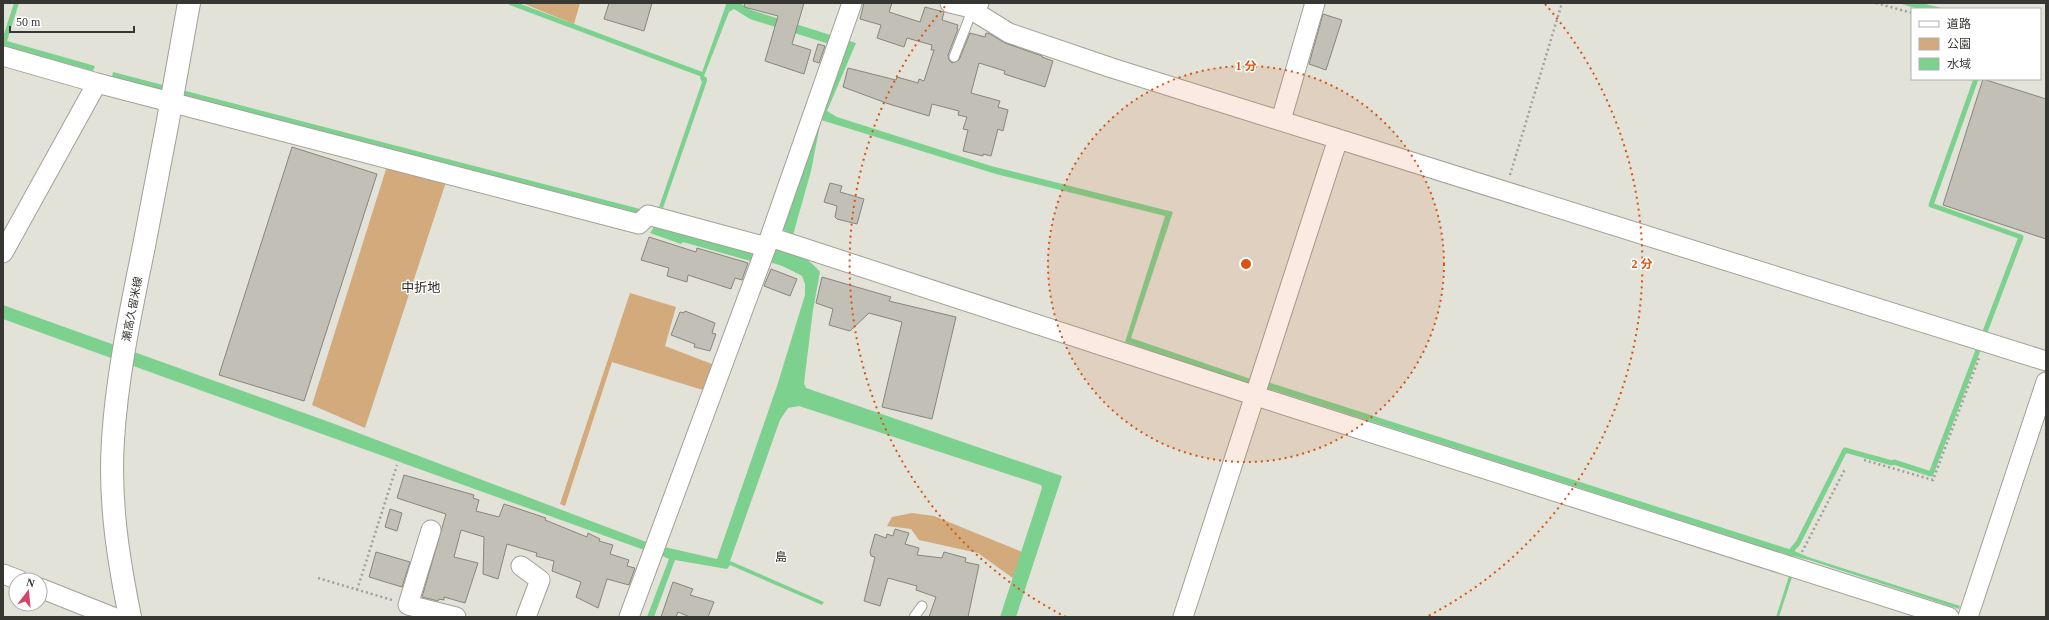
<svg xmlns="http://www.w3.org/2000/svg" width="2049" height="620" font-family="'Times New Roman','Noto Sans JP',serif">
  <rect width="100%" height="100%" fill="#e2e2d9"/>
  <path fill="#d2aa7c" d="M 522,3 L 580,3 L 574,24 Z
    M 387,166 L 446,182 L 365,428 L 312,405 Z
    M 630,293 L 676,307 L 665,346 L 717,366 L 706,391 L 612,362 L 565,506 L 560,504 Z
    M 912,513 L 934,516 L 1022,552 L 1014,579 L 978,553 L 919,540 L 911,529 L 887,526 L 892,517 Z"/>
  <path fill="#7cd18f" d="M 14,3 L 19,3 L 7,41 L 95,66 L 93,71 L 3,46 L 3,37 Z
    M 725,3 L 740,3 L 751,10 L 856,43 L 827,111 L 837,117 L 991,166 L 1173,212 L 1131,338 L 1251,379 L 1249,384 L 1125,342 L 1165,216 L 996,174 L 821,120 L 811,171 L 793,235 L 782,229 L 845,49 L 750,19 L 734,9 L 729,12 L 704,76 L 707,78 L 707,81 L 663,208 L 659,207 L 702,82 L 700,78 L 726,5 Z
    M 1898,3 L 1921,3 L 1946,9 L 1919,9 Z
    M 113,72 L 640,209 L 638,213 L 112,77 Z
    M 654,227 L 768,258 L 773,250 C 791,245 810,260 820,272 L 813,310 L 804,383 L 806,388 L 1062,476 L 1016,617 L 1000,617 L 1042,488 L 1041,485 L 799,406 L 788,408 L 780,420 L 730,561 L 824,602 L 822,605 L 730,565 L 727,569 L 675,560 L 654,617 L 647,617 L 669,559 L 658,554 L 660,546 L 717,559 L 777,386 L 805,295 L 805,284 L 802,276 C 787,268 772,259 754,262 L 683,242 L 681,244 L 650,233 Z
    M 3,305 L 332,423 L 649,543 L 647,551 L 3,319 Z
    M 1268,382 L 1792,550 L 1808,557 L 1960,606 L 1959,609 L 1809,560 L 1793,556 L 1790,558 L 1789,555 L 1266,388 Z
    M 1789,576 L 1792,577 L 1779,617 L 1776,617 Z"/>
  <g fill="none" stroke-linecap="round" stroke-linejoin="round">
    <path stroke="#7cd18f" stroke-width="5" d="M 511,3 L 701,74
      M 1792,550 L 1798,543 L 1845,450 L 1892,463 L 1894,462 L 1931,474 L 2021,237 L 1931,205 L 1976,79"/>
  </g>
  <path fill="#c2bfb6" stroke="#88857d" d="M 609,3 L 652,3 L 644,31 L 604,19 Z
    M 745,3 L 804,3 L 792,44 L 811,50 L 804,74 L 765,61 L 778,16 L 744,7 Z
    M 864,3 L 892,3 L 889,12 L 920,22 L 925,7 L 944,12 L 942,20 L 958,25 L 957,29 L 958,29 L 948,55 L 949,60 L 952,63 L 959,60 L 970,33 L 985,37 L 986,33 L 990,34 L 1005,43 L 1042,56 L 1042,57 L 1053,61 L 1045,87 L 1004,74 L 1005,71 L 979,63 L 971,93 L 1000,101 L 998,107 L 1008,110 L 1003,131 L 998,129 L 991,156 L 983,154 L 983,156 L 963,151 L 968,130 L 963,129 L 967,117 L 958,115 L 959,111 L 932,104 L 929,116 L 889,104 L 843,87 L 848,68 L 896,80 L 897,77 L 918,83 L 919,79 L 924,81 L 934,50 L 931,50 L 932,45 L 907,38 L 904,47 L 877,38 L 881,25 L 860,19 Z
    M 1323,14 L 1342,20 L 1326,70 L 1309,64 Z
    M 818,44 L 825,46 L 819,63 L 813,61 Z
    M 1983,79 L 2046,99 L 2046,239 L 1943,205 Z
    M 292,147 L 377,174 L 304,401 L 219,375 Z
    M 830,183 L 842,186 L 840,192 L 864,199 L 857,224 L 837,219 L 835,217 L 837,206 L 824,202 Z
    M 649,237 L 696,252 L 697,248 L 748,263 L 742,280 L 735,278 L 731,289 L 688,275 L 687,282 L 667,276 L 669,268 L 641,260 Z
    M 771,269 L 797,279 L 790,296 L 764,286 Z
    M 822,277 L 891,297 L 889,301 L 956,317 L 932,419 L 882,407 L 902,322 L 869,313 L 850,331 L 829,325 L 833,309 L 816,303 Z
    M 685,311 L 715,323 L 712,333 L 716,334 L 710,351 L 694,347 L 695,344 L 671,335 L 680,312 L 684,313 Z
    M 404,475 L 474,495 L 473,498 L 479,500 L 476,511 L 499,517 L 504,504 L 546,518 L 545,520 L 587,537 L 588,533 L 600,539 L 599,541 L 613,545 L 610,554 L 629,560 L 627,566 L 635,568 L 629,585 L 607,579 L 598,608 L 576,597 L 581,582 L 552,571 L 554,561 L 536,556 L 537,553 L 507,544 L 498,579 L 483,574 L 484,537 L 461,530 L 454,557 L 478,563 L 465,603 L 444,597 L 444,600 L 439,599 L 438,601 L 422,597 L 446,514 L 397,498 Z
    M 390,509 L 402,513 L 397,531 L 385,527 Z
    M 895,529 L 909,533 L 905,544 L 919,548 L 917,555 L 942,558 L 944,552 L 966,558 L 965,562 L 979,565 L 968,617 L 929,617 L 936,597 L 916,590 L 917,586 L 888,578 L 880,606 L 864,601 L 875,557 L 871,556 L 870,552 L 875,534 L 886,538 L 887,534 L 893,536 Z
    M 376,552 L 410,562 L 402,587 L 369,577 Z
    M 673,582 L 693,589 L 690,595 L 714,602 L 708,617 L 690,617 L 678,612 L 676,617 L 661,617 Z"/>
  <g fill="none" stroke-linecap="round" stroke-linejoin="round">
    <defs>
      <path id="lane" d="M 954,57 L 972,11
        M 914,617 L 922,606"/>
      <path id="street" d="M 950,3 L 967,7 L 979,3
        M 967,7 L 1009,33 L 1112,68 L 2046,361
        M 3,56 L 97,83 L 639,224 L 648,215 L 766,247
        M 1281,120 L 1315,3
        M 770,237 L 1256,396 L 1949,617
        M 3,253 L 97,83
        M 431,530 L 408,605 L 456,617
        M 521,566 L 540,580 L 526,617
        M 3,574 L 19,580
        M 40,588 L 113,617
        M 629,617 L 770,237 L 852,3
        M 1183,617 L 1338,139
        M 1968,617 L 2046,382"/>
      <path id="primary" d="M 130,617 C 118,558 109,500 113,440 C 117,375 131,310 144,246 C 160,165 175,84 189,3"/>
    </defs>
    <use href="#lane" stroke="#a1a198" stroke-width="11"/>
    <use href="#street" stroke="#a1a198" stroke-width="21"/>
    <use href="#primary" stroke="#a1a198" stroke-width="24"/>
    <path stroke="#a0a099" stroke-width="2.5" stroke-dasharray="2 3" stroke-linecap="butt" d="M 1876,3 L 1912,13
      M 1510,175 L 1562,3
      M 1864,460 L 1933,480 L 1979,358
      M 1802,552 L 1845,469
      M 318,578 L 392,600
      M 357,590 L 397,465"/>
    <use href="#lane" stroke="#fff" stroke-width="9"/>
    <use href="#street" stroke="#fff" stroke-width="19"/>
    <use href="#primary" stroke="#fff" stroke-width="22"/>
  </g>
  <circle cx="1246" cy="264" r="198" fill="#d65610" fill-opacity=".12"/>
  <g fill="none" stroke="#d65610" stroke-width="2" stroke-dasharray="2 4">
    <circle cx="1246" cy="264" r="198"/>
    <path d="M1066 617A396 396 0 0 1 947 4M1545 4A396 396 0 0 1 1426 617"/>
  </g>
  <g text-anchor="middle" stroke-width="3" stroke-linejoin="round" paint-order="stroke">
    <g font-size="11" fill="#363632" stroke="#fff">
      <text transform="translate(132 309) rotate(-79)" y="4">瀬高久留米線</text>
    </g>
    <g font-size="12" fill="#2b2b24" stroke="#fff">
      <text x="781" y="561">島</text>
    </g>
    <g font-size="13" fill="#2b2b24" stroke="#fff">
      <text x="421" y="292">中折地</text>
    </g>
  </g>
  <circle cx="1246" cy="264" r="6" fill="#d65610" stroke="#fff" stroke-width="2"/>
  <g font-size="12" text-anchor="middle" font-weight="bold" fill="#d65610" stroke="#fff" stroke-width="3" stroke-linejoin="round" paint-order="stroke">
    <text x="1246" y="70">1 分</text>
    <text x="1642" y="268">2 分</text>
  </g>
  <rect width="2049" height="620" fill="none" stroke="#363632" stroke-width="8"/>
  <rect x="1911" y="8" width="130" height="72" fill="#ffffff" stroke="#afafad"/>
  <rect x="1919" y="21" width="20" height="6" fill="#ffffff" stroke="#afafad"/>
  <text x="1947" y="28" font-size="12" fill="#363632">道路</text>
  <rect x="1919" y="38" width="20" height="12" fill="#d2aa7c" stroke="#afafad"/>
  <text x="1947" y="48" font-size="12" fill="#363632">公園</text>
  <rect x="1919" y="58" width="20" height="12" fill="#7cd18f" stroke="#afafad"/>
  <text x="1947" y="68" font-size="12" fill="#363632">水域</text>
  <g transform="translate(28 592) rotate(16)"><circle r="19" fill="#ffffff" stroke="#afafad"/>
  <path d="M0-3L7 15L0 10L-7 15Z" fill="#d44466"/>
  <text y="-6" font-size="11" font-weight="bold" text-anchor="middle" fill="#363632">N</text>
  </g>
  <path d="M10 26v6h124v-6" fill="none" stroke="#363632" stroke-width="2"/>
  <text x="16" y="26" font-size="12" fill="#363632" stroke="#ffffff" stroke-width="3" paint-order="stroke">50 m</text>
</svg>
